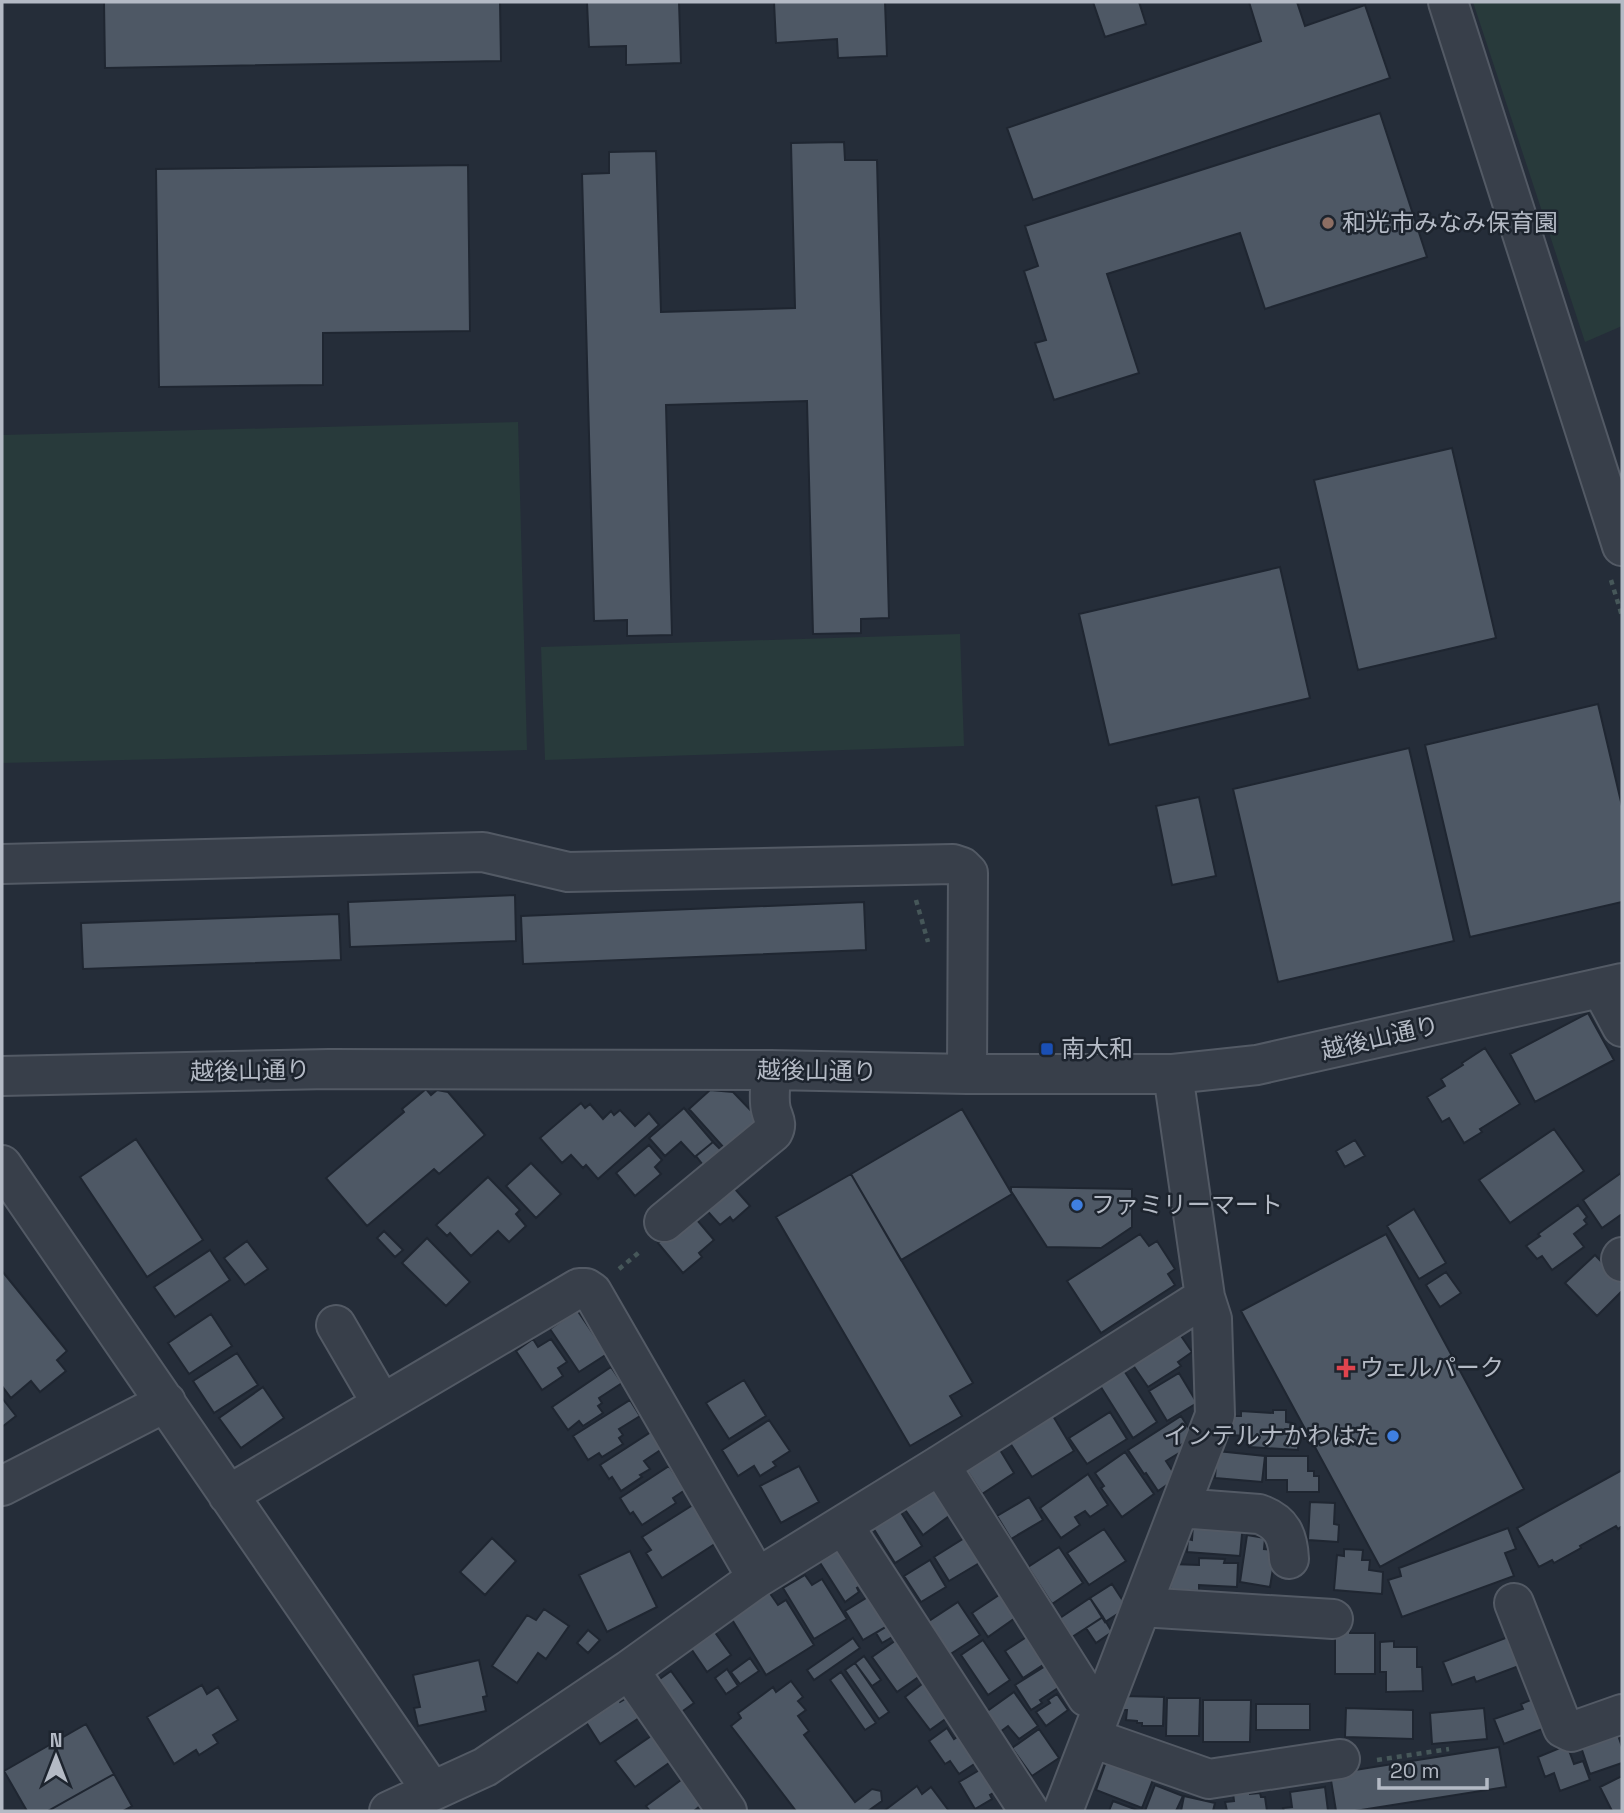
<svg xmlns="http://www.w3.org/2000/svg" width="1624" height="1813" font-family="'Space Grotesk','Noto Sans JP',sans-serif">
  <rect width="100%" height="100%" fill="#252d39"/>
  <path fill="#283a3b" d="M 1473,2 L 1622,2 L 1622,326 L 1585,342 Z
    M 518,422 L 527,750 L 2,763 L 2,435 Z
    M 960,634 L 964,746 L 545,760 L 541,647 Z"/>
  <path fill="#4e5865" stroke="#1f2631" stroke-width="2" d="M 104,2 L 500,2 L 501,61 L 105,68 Z
    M 587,2 L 679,2 L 681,63 L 626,65 L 626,46 L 589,47 Z
    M 774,2 L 885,2 L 887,56 L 838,58 L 837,39 L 776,43 Z
    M 1093,2 L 1139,2 L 1146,24 L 1105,37 Z
    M 1249,2 L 1297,2 L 1305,26 L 1365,5 L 1390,78 L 1033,200 L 1007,128 L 1261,41 Z
    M 1380,113 L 1427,257 L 1265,309 L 1240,233 L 1107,274 L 1139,373 L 1054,400 L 1035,343 L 1046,340 L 1024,271 L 1038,266 L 1025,226 Z
    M 844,142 L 845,160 L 877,160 L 889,618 L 861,619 L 861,633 L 813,634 L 807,401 L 666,405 L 672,635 L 627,636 L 627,620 L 594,621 L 582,174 L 609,173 L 609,152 L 656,151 L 661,312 L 795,308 L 791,143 Z
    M 468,165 L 470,331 L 323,333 L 323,385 L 159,387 L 156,169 Z
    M 1452,448 L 1496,638 L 1358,670 L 1314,480 Z
    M 1280,567 L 1310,698 L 1109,745 L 1079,614 Z
    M 1598,704 L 1622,806 L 1622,902 L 1470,937 L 1425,745 Z
    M 1409,748 L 1454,941 L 1278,982 L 1233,789 Z
    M 1199,797 L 1216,876 L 1172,885 L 1156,806 Z
    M 515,895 L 516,941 L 350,947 L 348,902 Z
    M 864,902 L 866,950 L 523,964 L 521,916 Z
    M 339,914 L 341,960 L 83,969 L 81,923 Z
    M 1588,1013 L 1614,1060 L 1535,1102 L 1510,1054 Z
    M 1485,1048 L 1520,1104 L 1480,1129 L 1482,1132 L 1464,1143 L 1449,1118 L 1442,1122 L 1427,1097 L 1445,1086 L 1441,1079 L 1463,1065 L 1462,1063 Z
    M 426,1089 L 431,1095 L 437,1090 L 448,1092 L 485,1135 L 439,1174 L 434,1169 L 367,1226 L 326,1178 L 404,1112 L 402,1109 Z
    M 710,1090 L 733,1092 L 759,1119 L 725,1149 L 689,1109 Z
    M 581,1103 L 585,1108 L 590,1104 L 603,1119 L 611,1111 L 614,1115 L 620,1110 L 635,1126 L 649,1113 L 659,1125 L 598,1179 L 586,1165 L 583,1168 L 571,1155 L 562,1163 L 540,1138 Z
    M 684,1108 L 713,1142 L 695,1157 L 681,1142 L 665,1156 L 649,1138 Z
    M 962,1109 L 1012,1194 L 901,1260 L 851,1174 Z
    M 1554,1129 L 1584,1171 L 1510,1223 L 1479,1180 Z
    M 136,1139 L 203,1240 L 147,1277 L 80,1177 Z
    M 1355,1140 L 1365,1156 L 1345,1167 L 1336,1151 Z
    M 713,1142 L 721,1150 L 703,1165 L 696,1156 Z
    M 649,1145 L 662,1160 L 655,1167 L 661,1174 L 635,1196 L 616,1173 Z
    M 531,1163 L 561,1194 L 536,1218 L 506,1186 Z
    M 1621,1173 L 1622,1214 L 1602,1228 L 1583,1200 Z
    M 851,1174 L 973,1383 L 950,1396 L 962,1416 L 910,1446 L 776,1217 Z
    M 488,1177 L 520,1210 L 516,1214 L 526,1226 L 509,1242 L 498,1231 L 471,1256 L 450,1233 L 447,1236 L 436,1225 Z
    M 728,1181 L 750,1206 L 733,1221 L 730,1217 L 720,1225 L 701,1204 Z
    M 1011,1187 L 1132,1189 L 1132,1227 L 1101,1248 L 1047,1247 L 1011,1191 Z
    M 1578,1205 L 1587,1217 L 1584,1220 L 1587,1224 L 1574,1234 L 1584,1247 L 1552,1270 L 1542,1256 L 1537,1259 L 1526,1246 L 1540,1236 L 1538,1234 Z
    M 1414,1209 L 1446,1263 L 1419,1279 L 1387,1226 Z
    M 692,1214 L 714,1240 L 699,1253 L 702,1257 L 683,1273 L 658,1243 Z
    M 384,1231 L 403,1250 L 395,1257 L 377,1238 Z
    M 1140,1234 L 1149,1246 L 1157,1241 L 1175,1269 L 1168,1274 L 1175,1285 L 1101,1333 L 1067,1281 Z
    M 1386,1234 L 1524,1489 L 1380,1567 L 1241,1311 Z
    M 427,1238 L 470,1282 L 446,1306 L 402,1263 Z
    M 247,1241 L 268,1269 L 245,1285 L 224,1258 Z
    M 210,1250 L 230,1280 L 175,1317 L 154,1287 Z
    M 1595,1255 L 1622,1283 L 1622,1291 L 1597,1316 L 1565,1283 Z
    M 2,1271 L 67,1351 L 57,1360 L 66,1371 L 40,1392 L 31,1381 L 11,1398 L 2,1386 Z
    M 1446,1272 L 1461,1293 L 1440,1307 L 1426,1285 Z
    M 577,1310 L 607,1354 L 579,1372 L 550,1329 Z
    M 211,1314 L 232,1346 L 189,1374 L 168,1343 Z
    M 1175,1327 L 1192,1352 L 1178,1362 L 1181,1366 L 1148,1387 L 1128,1358 Z
    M 533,1339 L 538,1347 L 551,1339 L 567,1362 L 558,1368 L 563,1376 L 542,1390 L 516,1351 Z
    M 237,1353 L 258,1385 L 214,1413 L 193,1381 Z
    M 611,1367 L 622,1383 L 599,1398 L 602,1403 L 598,1406 L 603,1413 L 583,1426 L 579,1421 L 568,1430 L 552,1407 Z
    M 1123,1369 L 1157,1422 L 1133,1438 L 1099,1384 Z
    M 1179,1373 L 1197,1403 L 1167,1421 L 1149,1391 Z
    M 744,1380 L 766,1416 L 729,1439 L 706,1403 Z
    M 263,1387 L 284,1418 L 241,1448 L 219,1418 Z
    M 2,1398 L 16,1416 L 2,1427 Z
    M 630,1400 L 640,1416 L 619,1429 L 623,1435 L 619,1438 L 623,1444 L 602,1457 L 599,1453 L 588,1460 L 573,1436 Z
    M 1273,1410 L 1286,1410 L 1286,1422 L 1292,1423 L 1299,1433 L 1298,1450 L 1249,1447 L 1250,1436 L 1228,1435 L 1229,1416 L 1241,1416 L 1241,1411 L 1273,1413 Z
    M 1110,1412 L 1127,1439 L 1087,1464 L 1069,1438 Z
    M 1053,1416 L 1074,1451 L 1032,1477 L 1010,1443 Z
    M 1181,1416 L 1194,1436 L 1181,1445 L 1184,1450 L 1166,1461 L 1177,1478 L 1158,1491 L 1146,1473 L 1144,1474 L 1128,1450 Z
    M 769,1420 L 790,1451 L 773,1462 L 776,1466 L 760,1476 L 754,1466 L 738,1476 L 722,1450 Z
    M 651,1432 L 662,1449 L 644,1461 L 650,1469 L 640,1475 L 642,1477 L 621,1491 L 612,1477 L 609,1479 L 600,1465 Z
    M 997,1445 L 1014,1473 L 982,1494 L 964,1466 Z
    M 1217,1451 L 1265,1456 L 1262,1482 L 1215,1478 Z
    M 1125,1452 L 1154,1494 L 1122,1517 L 1101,1488 L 1104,1486 L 1095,1473 Z
    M 1266,1456 L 1308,1456 L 1308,1471 L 1314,1471 L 1314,1476 L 1319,1476 L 1319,1492 L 1287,1492 L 1287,1480 L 1266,1480 Z
    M 669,1466 L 685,1490 L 673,1498 L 676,1503 L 642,1525 L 633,1512 L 630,1514 L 620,1498 Z
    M 799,1466 L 819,1502 L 781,1523 L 760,1486 Z
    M 1622,1470 L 1622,1526 L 1618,1529 L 1616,1526 L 1580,1546 L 1581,1548 L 1554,1563 L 1552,1560 L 1539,1567 L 1517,1528 Z
    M 1088,1474 L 1108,1505 L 1090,1517 L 1085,1511 L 1075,1517 L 1080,1525 L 1061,1538 L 1040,1508 Z
    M 929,1485 L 935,1493 L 939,1491 L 956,1511 L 923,1535 L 901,1504 Z
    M 1029,1497 L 1043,1520 L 1011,1539 L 997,1516 Z
    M 1310,1502 L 1335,1503 L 1334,1524 L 1339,1525 L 1338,1542 L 1308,1540 Z
    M 696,1503 L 724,1538 L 662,1578 L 646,1553 L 651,1550 L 642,1537 Z
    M 897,1506 L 922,1546 L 895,1563 L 870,1523 Z
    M 1243,1523 L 1240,1556 L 1187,1552 L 1188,1539 L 1192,1540 L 1193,1524 Z
    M 1508,1528 L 1516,1549 L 1505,1553 L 1514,1576 L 1402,1617 L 1388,1580 L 1401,1576 L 1399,1568 Z
    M 1104,1529 L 1126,1561 L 1089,1585 L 1067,1553 Z
    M 1247,1535 L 1265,1538 L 1264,1549 L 1276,1550 L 1270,1587 L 1240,1582 Z
    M 966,1537 L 981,1562 L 949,1581 L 934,1557 Z
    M 492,1538 L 516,1561 L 485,1595 L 460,1572 Z
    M 845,1541 L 871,1580 L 857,1588 L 859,1592 L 845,1602 L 817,1558 Z
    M 1059,1547 L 1083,1583 L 1052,1604 L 1028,1567 Z
    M 1344,1549 L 1363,1550 L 1362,1560 L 1370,1560 L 1369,1570 L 1383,1572 L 1382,1594 L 1334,1590 L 1337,1555 L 1344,1556 Z
    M 630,1551 L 657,1607 L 607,1632 L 579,1575 Z
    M 1199,1558 L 1225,1559 L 1224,1563 L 1238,1563 L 1237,1587 L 1199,1585 L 1199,1591 L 1170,1590 L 1171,1564 L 1199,1565 Z
    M 930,1560 L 946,1587 L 921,1602 L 904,1576 Z
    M 805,1575 L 812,1585 L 822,1579 L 847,1619 L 814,1639 L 783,1588 Z
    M 1112,1584 L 1125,1604 L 1122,1611 L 1105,1622 L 1090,1598 Z
    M 767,1589 L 778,1605 L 786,1600 L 814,1645 L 766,1675 L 728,1613 Z
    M 1005,1591 L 1021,1614 L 988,1637 L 972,1613 Z
    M 876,1592 L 894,1622 L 863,1640 L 845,1611 Z
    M 1090,1598 L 1103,1617 L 1072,1637 L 1060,1618 Z
    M 958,1602 L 980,1635 L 949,1655 L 926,1623 Z
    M 544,1609 L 569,1626 L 546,1659 L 538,1653 L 517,1683 L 492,1666 L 527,1615 L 536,1620 Z
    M 1103,1617 L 1112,1632 L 1096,1643 L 1086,1628 Z
    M 894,1622 L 901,1632 L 882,1643 L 876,1633 Z
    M 588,1630 L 600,1640 L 588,1653 L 577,1643 Z
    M 1335,1630 L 1350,1630 L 1350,1633 L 1375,1633 L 1375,1674 L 1335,1674 Z
    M 714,1631 L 731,1655 L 707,1672 L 692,1650 L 693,1640 Z
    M 902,1636 L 927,1671 L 897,1692 L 872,1657 Z
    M 1028,1636 L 1046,1663 L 1023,1678 L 1005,1651 Z
    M 1508,1637 L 1519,1666 L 1476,1682 L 1474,1677 L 1452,1685 L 1443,1662 Z
    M 853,1638 L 860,1648 L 814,1680 L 807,1670 Z
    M 983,1640 L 1010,1680 L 988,1695 L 961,1655 Z
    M 1394,1641 L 1394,1647 L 1417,1647 L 1417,1667 L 1422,1667 L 1423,1691 L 1386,1692 L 1386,1672 L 1380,1672 L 1380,1642 Z
    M 864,1656 L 881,1680 L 872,1686 L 855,1663 Z
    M 750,1658 L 759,1671 L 740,1684 L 731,1672 Z
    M 479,1660 L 487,1696 L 483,1697 L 486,1711 L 418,1726 L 414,1708 L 420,1707 L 413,1675 Z
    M 855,1663 L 889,1712 L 879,1719 L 845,1670 Z
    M 1047,1665 L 1061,1686 L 1040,1700 L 1042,1703 L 1031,1710 L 1015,1685 Z
    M 727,1669 L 738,1686 L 726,1694 L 715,1678 Z
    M 671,1671 L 694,1703 L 680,1713 L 657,1681 Z
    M 841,1672 L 876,1723 L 865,1730 L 830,1680 Z
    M 791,1681 L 803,1697 L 798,1701 L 806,1710 L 798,1716 L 809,1731 L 804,1735 L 855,1802 L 872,1789 L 881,1791 L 882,1801 L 868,1811 L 796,1811 L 731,1726 L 741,1718 L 738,1713 L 773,1687 L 776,1692 Z
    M 926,1681 L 951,1715 L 930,1730 L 905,1697 Z
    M 202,1685 L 207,1694 L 218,1687 L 238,1720 L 213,1735 L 218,1743 L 199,1755 L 196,1750 L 174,1764 L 147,1717 Z
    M 1014,1692 L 1038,1726 L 1019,1739 L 1008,1726 L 1000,1732 L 986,1712 Z
    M 1057,1694 L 1068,1710 L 1046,1726 L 1036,1712 L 1050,1703 L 1048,1700 Z
    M 632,1695 L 645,1714 L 600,1744 L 586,1722 L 618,1699 L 620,1702 Z
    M 1123,1696 L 1164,1697 L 1163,1726 L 1142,1726 L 1142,1723 L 1137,1723 L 1137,1721 L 1126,1720 L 1127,1710 L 1123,1710 Z
    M 1167,1698 L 1200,1698 L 1199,1736 L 1166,1736 Z
    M 1533,1699 L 1545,1728 L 1504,1744 L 1494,1719 L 1523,1709 L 1521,1704 Z
    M 1203,1700 L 1251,1700 L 1250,1742 L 1203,1742 Z
    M 1256,1704 L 1310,1704 L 1310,1730 L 1256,1730 Z
    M 1346,1708 L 1413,1710 L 1413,1739 L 1345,1737 Z
    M 1484,1708 L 1487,1739 L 1432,1744 L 1430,1713 Z
    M 86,1724 L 114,1774 L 48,1811 L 27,1811 L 4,1771 Z
    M 947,1728 L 954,1739 L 963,1733 L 982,1759 L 959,1774 L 950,1761 L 945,1764 L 929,1741 Z
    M 1039,1729 L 1059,1758 L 1032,1776 L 1012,1748 Z
    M 1616,1729 L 1622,1747 L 1622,1763 L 1590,1774 L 1579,1741 Z
    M 657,1732 L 676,1758 L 635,1787 L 615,1761 Z
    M 1567,1745 L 1574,1764 L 1583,1761 L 1590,1780 L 1560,1791 L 1554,1773 L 1545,1777 L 1538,1757 Z
    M 1499,1747 L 1506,1787 L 1355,1811 L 1336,1811 L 1330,1774 Z
    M 1107,1759 L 1154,1777 L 1142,1808 L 1096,1790 Z
    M 988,1765 L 1002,1788 L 990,1795 L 992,1799 L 975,1809 L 959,1782 Z
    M 114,1774 L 132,1806 L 123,1811 L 48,1811 Z
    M 1622,1776 L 1622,1811 L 1612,1811 L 1600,1787 Z
    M 685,1777 L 696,1791 L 692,1794 L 700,1806 L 694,1811 L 650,1811 L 646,1806 Z
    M 1155,1785 L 1183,1796 L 1176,1811 L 1145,1811 Z
    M 917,1786 L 922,1794 L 931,1787 L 949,1811 L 884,1811 Z
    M 1325,1787 L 1328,1811 L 1284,1811 L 1283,1808 L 1292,1807 L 1290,1792 Z
    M 1250,1791 L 1250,1794 L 1260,1793 L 1261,1797 L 1265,1797 L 1267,1811 L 1227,1811 L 1225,1802 L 1234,1801 L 1233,1793 Z
    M 1184,1796 L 1215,1803 L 1213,1811 L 1181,1811 Z
    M 1113,1801 L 1140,1811 L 1109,1811 Z"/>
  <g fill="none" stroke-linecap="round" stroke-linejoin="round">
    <defs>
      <path id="minor" d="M 1448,2 L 1622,546
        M 2,864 L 483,852 L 568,872 L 953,864 L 962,867 L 968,873 L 967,1074
        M 1601,988 L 1622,1027
        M 2,1076 L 329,1069 L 771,1070 L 967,1074 L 1173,1074 L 1257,1065 L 1622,983
        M 2,1165 L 432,1791
        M 664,1222 L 773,1132 C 778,1123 773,1119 771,1110 C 768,1098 771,1082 771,1070
        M 1622,1257 L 1621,1259 L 1622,1262
        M 336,1325 L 382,1404
        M 940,1465 L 1087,1697 L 1104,1704
        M 2,1486 L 166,1402
        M 228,1495 L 579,1288 L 586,1288 L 592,1292 L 757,1578
        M 1180,1508 L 1259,1514 C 1282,1522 1288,1536 1289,1559
        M 843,1525 L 1029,1811
        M 1514,1603 L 1563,1728 L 1571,1732 L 1622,1714
        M 1141,1607 L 1333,1619
        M 629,1670 L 727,1811
        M 1092,1738 L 1209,1779 L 1340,1759
        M 389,1811 L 485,1767 L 629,1670 L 757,1578 L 940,1465 L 1205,1297 L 1173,1074
        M 1063,1811 L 1215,1415 L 1212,1319 L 1205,1297"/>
    </defs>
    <use href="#minor" stroke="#535a65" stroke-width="42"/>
    <path stroke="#465759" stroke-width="4.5" stroke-dasharray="5 5" stroke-linecap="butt" d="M 1611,580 L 1622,616
      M 916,900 L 928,942
      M 619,1269 L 642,1250
      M 1377,1760 L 1449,1749"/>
    <use href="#minor" stroke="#383f4a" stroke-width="38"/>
  </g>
  <circle fill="#8d6e63" stroke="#1d242e" stroke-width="2.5" cx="1328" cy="223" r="7"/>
  <rect fill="#1a4fb4" stroke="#1d242e" stroke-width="2.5" x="1040" y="1042" width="14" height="14" rx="3.5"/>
  <g fill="#3f7fe0" stroke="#1d242e" stroke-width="2.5">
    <circle cx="1077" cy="1205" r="7"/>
    <circle cx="1393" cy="1436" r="7"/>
  </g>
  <path fill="#e0444e" stroke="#1d242e" stroke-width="2.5" d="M1342.5 1357.5h7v7h7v7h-7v7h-7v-7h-7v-7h7z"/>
  <g text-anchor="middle" stroke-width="5" stroke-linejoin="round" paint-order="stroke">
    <g font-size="24" fill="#b4bac5" stroke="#1d242e" text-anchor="start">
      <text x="1342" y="231">和光市みなみ保育園</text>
      <text x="1061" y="1057">南大和</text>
      <text x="1091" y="1213">ファミリーマート</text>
      <text x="1360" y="1376">ウェルパーク</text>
      <text x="1379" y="1444" text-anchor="end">インテルナかわはた</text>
    </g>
    <g font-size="24" fill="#b4bac5" stroke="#1d242e">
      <text transform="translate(1380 1038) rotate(-13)" y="8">越後山通り</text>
      <text transform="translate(250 1071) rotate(-1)" y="8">越後山通り</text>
      <text transform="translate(817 1071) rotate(1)" y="8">越後山通り</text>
    </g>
  </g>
  <rect width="1624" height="1813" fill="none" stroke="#b4bac5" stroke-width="7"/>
  <g transform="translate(56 1757)" stroke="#1d242e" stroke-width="5" paint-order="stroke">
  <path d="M0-5L12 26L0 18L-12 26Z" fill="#b4bac5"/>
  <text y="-10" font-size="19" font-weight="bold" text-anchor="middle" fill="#b4bac5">N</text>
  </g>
  <path d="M1379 1778v10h108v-10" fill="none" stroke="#b4bac5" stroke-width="3.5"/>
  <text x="1390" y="1778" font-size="21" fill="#b4bac5" stroke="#1d242e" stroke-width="5" paint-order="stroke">20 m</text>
</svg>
